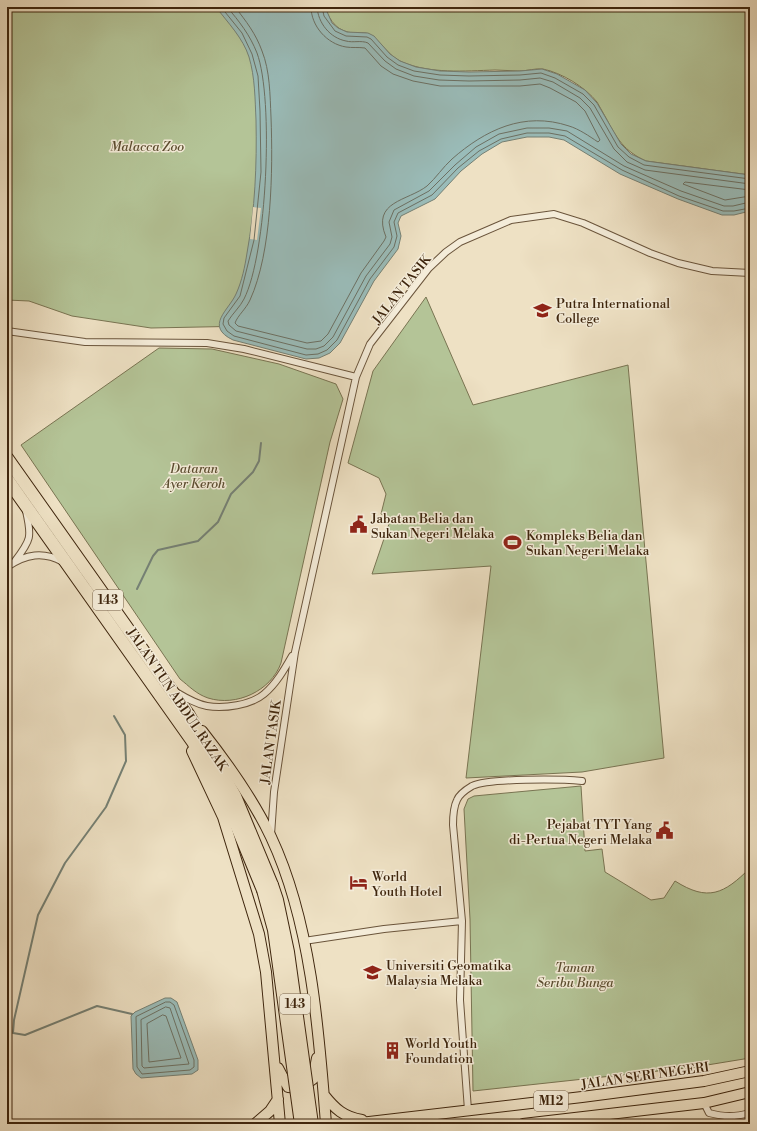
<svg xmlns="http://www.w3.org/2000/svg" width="757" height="1131" font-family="'Libre Bodoni',serif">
  <rect width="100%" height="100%" fill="#eee1c4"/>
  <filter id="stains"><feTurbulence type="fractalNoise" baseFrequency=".005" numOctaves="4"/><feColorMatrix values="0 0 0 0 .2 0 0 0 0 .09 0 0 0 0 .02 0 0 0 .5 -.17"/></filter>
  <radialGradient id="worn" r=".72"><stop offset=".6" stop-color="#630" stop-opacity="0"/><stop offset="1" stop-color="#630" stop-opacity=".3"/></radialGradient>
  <path fill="#b4c497" stroke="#797452" d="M 7,7 L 256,7 L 304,80 L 251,326 L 151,328 L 72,316 L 29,301 L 7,300 Z
    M 325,7 L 750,7 L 750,175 L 646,161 C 624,151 617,139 606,118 C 603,113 600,107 597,102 C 585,87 562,73 543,69 C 536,68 527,71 519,71 C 511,71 503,70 495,70 C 464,71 431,74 402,62 C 388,56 382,42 369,34 C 365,32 359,33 354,33 C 338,32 330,22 325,7 Z
    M 426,297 L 473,405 L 628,365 L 664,758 L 582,772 L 466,778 L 491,566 L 372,574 L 391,518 L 381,514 L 386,494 L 379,478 L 348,463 L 373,371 Z
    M 159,348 L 212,349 L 279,364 L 336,384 L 343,399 L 330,442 L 281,663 C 271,691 236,707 208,698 C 196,694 189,686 180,679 L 21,445 Z
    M 581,786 L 585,851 L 602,849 L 605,872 L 651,900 L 664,898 L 675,881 C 708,902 724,894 750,868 L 750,1058 L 695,1067 L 473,1091 L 470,919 L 464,809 L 468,799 L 474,796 Z"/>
  <path fill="#9abcb9" stroke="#758074" d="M 216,7 L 325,7 L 332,23 L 338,28 L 347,32 L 368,33 L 374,36 L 390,54 L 400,61 L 416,67 L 440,71 L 469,72 L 520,71 L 542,69 L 557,74 L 585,90 L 597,103 L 621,144 L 631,154 L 646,161 L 750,175 L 750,211 L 734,215 L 722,215 L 678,199 L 620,174 L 564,140 L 549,137 L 527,137 L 502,142 L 482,154 L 461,171 L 435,199 L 401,216 L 398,223 L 401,236 L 398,249 L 374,281 L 340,343 L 330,353 L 319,358 L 306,359 L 233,340 C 204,326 229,310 236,294 C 242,281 245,266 247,253 C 255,209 257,165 256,120 C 255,99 255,77 249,57 C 243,38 228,23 216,7 Z
    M 165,998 L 171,998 L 177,1002 L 198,1060 L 198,1070 L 192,1074 L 141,1078 L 136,1074 L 133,1069 L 131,1016 L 135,1012 Z"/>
  <path fill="#eee1c4" d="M 253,207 L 261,208 L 257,240 L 250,239 Z"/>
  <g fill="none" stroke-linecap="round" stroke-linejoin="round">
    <path stroke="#6c7063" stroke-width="1" d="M 221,7 L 242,33 L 252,54 L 258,76 L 260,111 L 261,172 L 254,240 L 240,296 L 224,318 L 223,324 L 227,331 L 234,336 L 306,355 L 318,354 L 327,350 L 337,340 L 370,279 L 394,247 L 397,236 L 394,222 L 398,213 L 432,195 L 458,168 L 479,151 L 501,139 L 527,133 L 549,133 L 565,136 L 622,170 L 679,196 L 723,211 L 734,211 L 750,208
      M 227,7 C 239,21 250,35 257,53 C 274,99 267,254 244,299 C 240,307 233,313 228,321 L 229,325 L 236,331 L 307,349 L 316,349 L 324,346 L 333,337 L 366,276 L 390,244 L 392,237 L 389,222 L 394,210 L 429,191 L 455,165 L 476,147 L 499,134 L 527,128 L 549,128 L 567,131 L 624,166 L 681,191 L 724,206 L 733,206 L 750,202
      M 235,7 C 246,21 256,34 262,51 C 270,71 270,95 271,117 C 273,170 272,252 250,300 C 246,309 238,315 235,323 L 238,326 L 307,343 L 321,341 L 328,334 L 361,273 L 384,241 L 386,237 C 371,201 408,201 427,186 C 436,178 443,167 452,159 C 485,130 524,111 569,126 C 579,129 589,136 598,142 L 600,140 L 585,111 L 576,102 L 550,88 L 540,84 L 520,86 L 440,86 L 413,81 L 393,74 L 381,66 L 365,48 C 358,47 352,48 346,47 C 327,44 311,26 311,7
      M 317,7 C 318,23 330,38 346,41 C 353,43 361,40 368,43 L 385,61 L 396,69 L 414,76 L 439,80 L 469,81 L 520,80 L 540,78 L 553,82 L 580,98 L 590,108 L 614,149 L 627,162 L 645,170 L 750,184
      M 322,7 L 324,16 L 335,31 L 346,36 L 367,37 L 371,39 L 387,57 L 398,65 L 414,71 L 440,75 L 469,76 L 520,75 L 541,73 L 555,78 L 583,94 L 594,105 L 618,147 L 629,157 L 644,165 L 750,179
      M 750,190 L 685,182 L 683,184 L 725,200 L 750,196
      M 166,1002 L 170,1002 L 174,1005 L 194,1060 L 194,1067 L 190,1070 L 142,1074 L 137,1067 L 136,1017 Z
      M 166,1007 L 170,1008 L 189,1064 L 144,1068 L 142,1066 L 141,1020 Z
      M 163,1015 L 166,1016 L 181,1058 L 149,1062 L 147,1024 Z"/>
    <path stroke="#758074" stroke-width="2" d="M 137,589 L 153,556 L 158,550 L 198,541 L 218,522 L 231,494 L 253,472 L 259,461 L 261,443
      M 114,716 L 125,735 L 126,761 L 106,807 L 65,863 L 38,915 L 14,1020 L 13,1033 L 25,1035 L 97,1006 L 132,1014"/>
    <defs>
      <path id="street" d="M 7,331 L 85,342 L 207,343 L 244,349 L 356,377
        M 15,561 C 31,540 32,537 26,511
        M 7,567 C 26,554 43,551 63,562
        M 176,692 C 186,698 196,704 207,706 C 224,709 251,705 264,694 C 276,684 284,670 292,656
        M 271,835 L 274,792 L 295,652 L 356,377 L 370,344 L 429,268 L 446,252 L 460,242 L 511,220 L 554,214 L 583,223 L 650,253 L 678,263 L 712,271 L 750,273
        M 304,941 L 384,929 L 462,921
        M 704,1103 L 709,1113 C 724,1117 735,1117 750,1113
        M 468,1110 L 460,1000 L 462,921 L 453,825 C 453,817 453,808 457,800 C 459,795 467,789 472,786 C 489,778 561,779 582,781"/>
      <path id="primary" d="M 202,731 C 228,764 253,799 271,837 C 311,922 319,1031 326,1124
        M 192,751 L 223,817 L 259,934 L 266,972 L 280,1124
        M 278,1068 L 288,1087 L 301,1088 L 313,1079 L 317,1058
        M 324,1095 C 335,1109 344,1117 362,1120
        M 255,1124 L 270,1111 L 278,1099
        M 352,1124 L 582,1097 L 704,1081 L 750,1071
        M 523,1124 L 704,1103 L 750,1092"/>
      <path id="highway" d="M 7,458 L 188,714 L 235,796 L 272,885
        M 7,479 L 193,742 L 226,800 L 263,890"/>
    </defs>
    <use href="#street" stroke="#6a543b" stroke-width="8"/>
    <use href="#primary" stroke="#3e250d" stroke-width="12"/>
    <use href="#highway" stroke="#3e250d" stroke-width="14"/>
    <use href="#street" stroke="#f4ecd9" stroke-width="6"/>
    <use href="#primary" stroke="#eee1c4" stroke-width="10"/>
    <use href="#highway" stroke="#eee1c4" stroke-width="12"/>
    <defs>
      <path id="highway-bridge" d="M 272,885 L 277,900 L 288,952 L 312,1124
        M 263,890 L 274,930 L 301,1124"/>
    </defs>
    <use href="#highway-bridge" stroke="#3e250d" stroke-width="14" stroke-linecap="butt"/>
    <use href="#highway-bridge" stroke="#eee1c4" stroke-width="12"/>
  </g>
  <defs>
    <symbol id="university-bare" viewBox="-9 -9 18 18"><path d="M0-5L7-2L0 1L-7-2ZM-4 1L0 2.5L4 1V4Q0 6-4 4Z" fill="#8f2418" stroke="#f4ecd9" stroke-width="2.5" paint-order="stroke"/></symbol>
    <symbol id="civic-bare" viewBox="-9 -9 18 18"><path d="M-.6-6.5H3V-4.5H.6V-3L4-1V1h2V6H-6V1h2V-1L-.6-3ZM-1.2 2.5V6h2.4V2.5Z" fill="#8f2418" stroke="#f4ecd9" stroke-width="2.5" paint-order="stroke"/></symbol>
    <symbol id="stadium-bare" viewBox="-9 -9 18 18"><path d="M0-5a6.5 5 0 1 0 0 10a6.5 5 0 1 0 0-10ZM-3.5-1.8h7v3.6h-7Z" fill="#8f2418" stroke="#f4ecd9" stroke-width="2.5" paint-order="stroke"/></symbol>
    <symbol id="hotel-bare" viewBox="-9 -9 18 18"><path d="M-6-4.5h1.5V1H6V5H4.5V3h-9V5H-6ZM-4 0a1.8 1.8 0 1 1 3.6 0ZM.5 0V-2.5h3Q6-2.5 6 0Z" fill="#8f2418" stroke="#f4ecd9" stroke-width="2.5" paint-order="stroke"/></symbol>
    <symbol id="building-bare" viewBox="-9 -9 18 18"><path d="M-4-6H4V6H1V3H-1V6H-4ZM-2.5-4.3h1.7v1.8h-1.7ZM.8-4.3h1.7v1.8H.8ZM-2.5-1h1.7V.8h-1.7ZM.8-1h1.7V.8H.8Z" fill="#8f2418" stroke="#f4ecd9" stroke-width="2.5" paint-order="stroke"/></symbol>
  </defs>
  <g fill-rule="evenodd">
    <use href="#university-bare" x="530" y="298" width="25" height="25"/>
    <use href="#civic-bare" x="346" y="512" width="25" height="25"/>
    <use href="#stadium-bare" x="500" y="530" width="25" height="25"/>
    <use href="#civic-bare" x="652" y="818" width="25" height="25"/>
    <use href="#hotel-bare" x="346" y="870" width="25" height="25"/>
    <use href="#university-bare" x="360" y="960" width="25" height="25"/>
    <use href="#building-bare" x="380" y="1038" width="25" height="25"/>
  </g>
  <g text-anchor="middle" stroke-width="3" stroke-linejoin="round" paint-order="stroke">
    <g fill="#f4ecd9" stroke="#75614a" stroke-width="1">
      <rect x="93" y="590" width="30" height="20" rx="3"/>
      <rect x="280" y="994" width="30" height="20" rx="3"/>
      <rect x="534" y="1091" width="34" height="20" rx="3"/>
    </g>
    <g font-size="12" font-weight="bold" fill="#3e250d">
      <text x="108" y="604">143</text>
      <text x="295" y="1008">143</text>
      <text x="551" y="1105">M12</text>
    </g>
    <g font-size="13" font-style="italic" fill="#5c4d30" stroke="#f4ecd9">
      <text x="147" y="151">Malacca Zoo</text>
      <text x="194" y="473">Dataran<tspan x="194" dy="15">Ayer Keroh</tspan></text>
      <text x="575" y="972">Taman<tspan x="575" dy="15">Seribu Bunga</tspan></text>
    </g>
    <g font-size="13" fill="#3e250d" stroke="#f4ecd9">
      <text transform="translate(401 289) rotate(-51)" y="5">JALAN TASIK</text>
      <text transform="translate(178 699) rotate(56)" y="5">JALAN TUN ABDUL RAZAK</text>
      <text transform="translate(270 742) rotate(-82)" y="5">JALAN TASIK</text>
      <text transform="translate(645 1075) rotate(-8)" y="5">JALAN SERI NEGERI</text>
    </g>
    <g font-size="13" fill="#3e250d" stroke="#f4ecd9" text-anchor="start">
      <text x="556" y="308">Putra International<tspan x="556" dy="15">College</tspan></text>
      <text x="371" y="523">Jabatan Belia dan<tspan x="371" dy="15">Sukan Negeri Melaka</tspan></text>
      <text x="526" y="540">Kompleks Belia dan<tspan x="526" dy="15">Sukan Negeri Melaka</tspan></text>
      <text x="652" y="829" text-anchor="end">Pejabat TYT Yang<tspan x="652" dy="15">di-Pertua Negeri Melaka</tspan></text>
      <text x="372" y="881">World<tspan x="372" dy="15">Youth Hotel</tspan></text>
      <text x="386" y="970">Universiti Geomatika<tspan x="386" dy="15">Malaysia Melaka</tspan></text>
      <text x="405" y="1048">World Youth<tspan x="405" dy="15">Foundation</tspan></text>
    </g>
  </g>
  <rect width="757" height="1131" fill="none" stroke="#eee1c4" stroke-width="24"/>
  <rect x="8" y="8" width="741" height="1115" fill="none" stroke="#3e250d" stroke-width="2"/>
  <rect x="12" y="12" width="733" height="1107" fill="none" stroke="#3e250d"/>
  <rect width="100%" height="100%" filter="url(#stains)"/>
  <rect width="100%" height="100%" fill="url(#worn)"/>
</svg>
